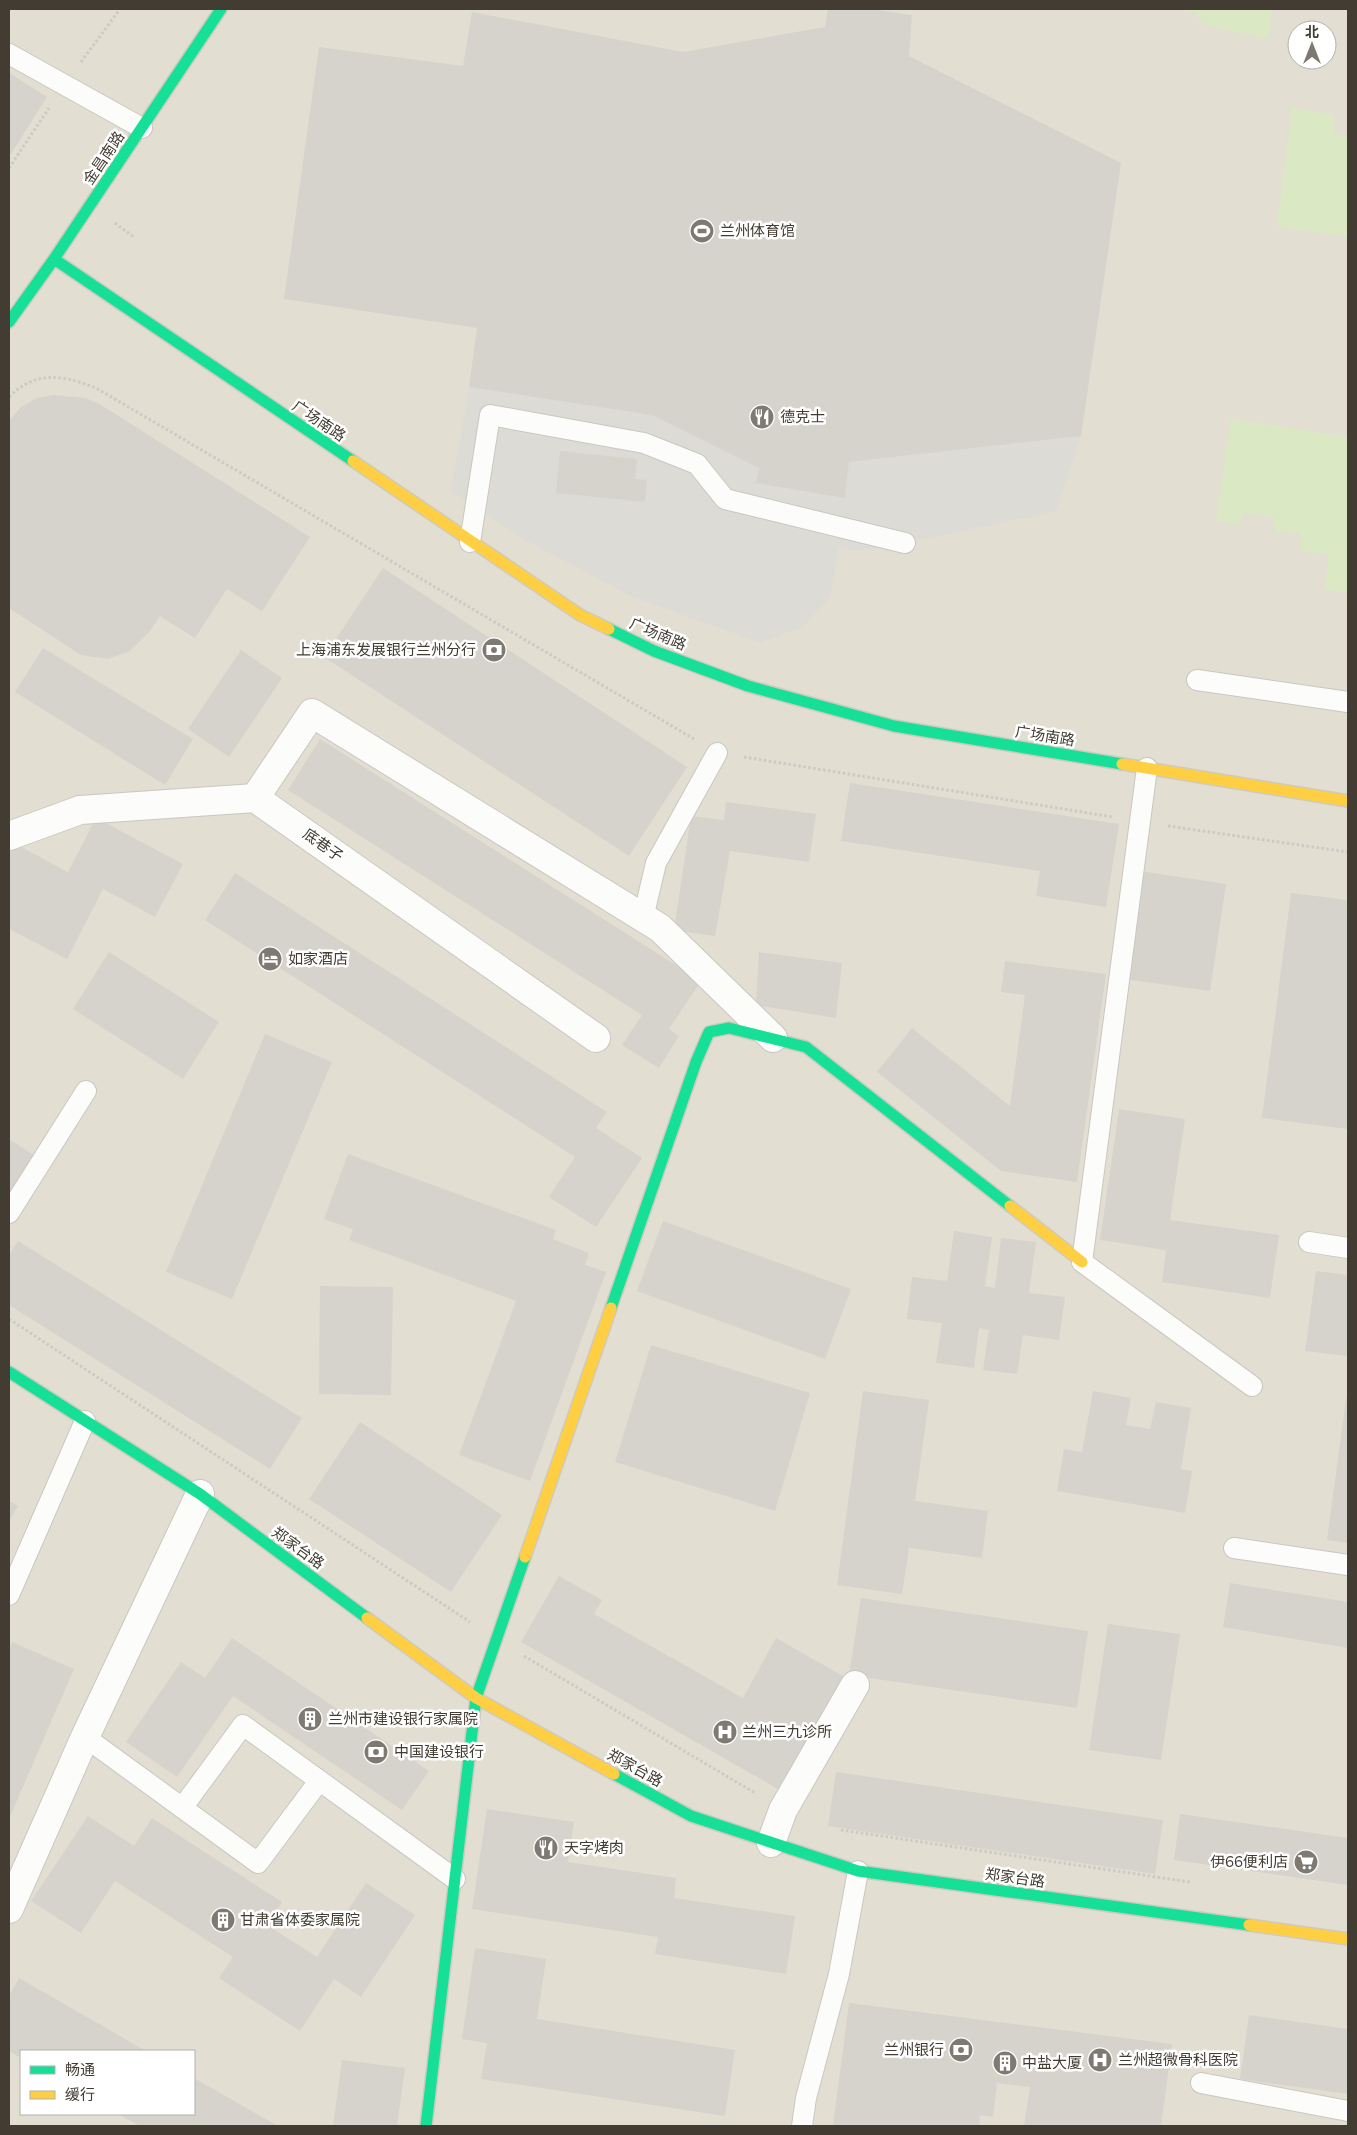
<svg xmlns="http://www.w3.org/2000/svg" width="1357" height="2135" font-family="Mulish,'Noto Sans SC',sans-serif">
  <rect width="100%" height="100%" fill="#eeece6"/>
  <path fill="#e2ded2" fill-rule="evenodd" d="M 9,9 L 1348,9 L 1348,2126 L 9,2126 ZM 1297,30 L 1327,30 L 1327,60 L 1297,60 ZM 21,2051 L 194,2051 L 194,2114 L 21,2114 Z"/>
  <path fill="#dae9c4" d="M 1176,9 L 1272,9 L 1268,38 L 1204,25 L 1195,12 Z
    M 1292,108 L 1334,115 L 1333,134 L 1348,136 L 1348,237 L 1277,226 Z
    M 1231,419 L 1348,437 L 1348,593 L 1325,589 L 1329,555 L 1299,550 L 1301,533 L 1275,531 L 1274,517 L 1242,513 L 1240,524 L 1216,521 Z"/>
  <path fill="#dddbd6" d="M 469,387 L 652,415 L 759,468 L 757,483 L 845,498 L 849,462 L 1081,436 L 1056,511 L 871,550 L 839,548 L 830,597 L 804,626 L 761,643 L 633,597 L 521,538 L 451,492 Z"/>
  <path fill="#d6d3cd" d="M 828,9 L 871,9 L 912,15 L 909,56 L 1121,163 L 1081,436 L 849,462 L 845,498 L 756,483 L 759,468 L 652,415 L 469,387 L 477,328 L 284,299 L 319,47 L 463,66 L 472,12 L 683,52 L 825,27 Z
    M 9,73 L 47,97 L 9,157 Z
    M 53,395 L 86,398 L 101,405 L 310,537 L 262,611 L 227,589 L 195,638 L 160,616 L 149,632 L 130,651 L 108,659 L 81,655 L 9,608 L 9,421 L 21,407 L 37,398 Z
    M 560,451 L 637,459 L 635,479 L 647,480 L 645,502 L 556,493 Z
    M 383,568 L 687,767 L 629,856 L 324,657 Z
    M 43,648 L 193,739 L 165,785 L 15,692 Z
    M 241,650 L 282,678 L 229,757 L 188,729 Z
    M 320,739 L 701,981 L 669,1029 L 679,1036 L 659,1068 L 622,1045 L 642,1015 L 288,790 Z
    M 850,783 L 1119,824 L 1106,907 L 1036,896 L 1040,871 L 841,841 Z
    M 726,802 L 816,814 L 809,862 L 730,851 L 715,936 L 674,930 L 691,816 L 724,820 Z
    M 96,818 L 183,864 L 155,917 L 103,889 L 67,959 L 9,929 L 9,849 L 12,842 L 68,872 Z
    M 1140,871 L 1226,884 L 1210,991 L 1124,979 Z
    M 235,873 L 607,1112 L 596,1128 L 642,1158 L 596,1227 L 549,1197 L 575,1157 L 205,920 Z
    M 1291,893 L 1348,900 L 1348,1129 L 1262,1118 Z
    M 109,952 L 219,1022 L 183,1079 L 73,1009 Z
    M 759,952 L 842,963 L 836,1018 L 756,1005 Z
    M 1005,961 L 1106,974 L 1077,1182 L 1001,1171 L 877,1072 L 912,1028 L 1010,1106 L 1025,995 L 1001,992 Z
    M 265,1034 L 332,1062 L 232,1299 L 166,1272 Z
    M 1119,1109 L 1185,1119 L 1170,1220 L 1279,1235 L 1270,1298 L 1162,1282 L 1166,1250 L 1100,1240 Z
    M 9,1139 L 35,1156 L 9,1196 Z
    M 348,1154 L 556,1230 L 553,1239 L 589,1253 L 585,1265 L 606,1272 L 530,1481 L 459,1455 L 516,1301 L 349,1240 L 353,1229 L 324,1219 Z
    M 663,1221 L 851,1289 L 825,1359 L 637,1291 Z
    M 954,1231 L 992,1237 L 985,1286 L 995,1288 L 1001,1238 L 1036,1242 L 1029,1293 L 1065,1297 L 1059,1340 L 1023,1335 L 1017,1374 L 983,1370 L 989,1330 L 979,1328 L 974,1368 L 936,1363 L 942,1323 L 907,1319 L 912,1277 L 947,1281 Z
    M 18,1241 L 302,1418 L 270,1469 L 9,1305 L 9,1255 Z
    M 1316,1271 L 1348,1275 L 1348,1356 L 1305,1351 Z
    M 320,1286 L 393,1287 L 391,1395 L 319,1394 Z
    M 651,1345 L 810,1393 L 775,1511 L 615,1462 Z
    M 863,1391 L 929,1400 L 915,1501 L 988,1511 L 982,1558 L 909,1548 L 902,1594 L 837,1585 Z
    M 1093,1391 L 1131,1398 L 1126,1425 L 1150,1429 L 1156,1402 L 1191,1408 L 1181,1469 L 1192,1471 L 1185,1513 L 1057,1491 L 1064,1449 L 1082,1452 Z
    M 1347,1392 L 1348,1392 L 1348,1543 L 1327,1540 Z
    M 360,1422 L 502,1515 L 451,1592 L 309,1499 Z
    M 9,1501 L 18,1506 L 9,1521 Z
    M 559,1576 L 602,1600 L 594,1614 L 743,1698 L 776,1638 L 843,1676 L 778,1789 L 521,1642 Z
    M 1230,1583 L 1348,1602 L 1348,1648 L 1223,1627 Z
    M 861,1598 L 1088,1631 L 1077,1708 L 849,1675 Z
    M 1108,1624 L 1180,1634 L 1161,1760 L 1089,1750 Z
    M 232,1638 L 429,1771 L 402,1810 L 233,1696 L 177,1777 L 126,1742 L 181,1662 L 205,1678 Z
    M 12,1642 L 74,1669 L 9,1819 L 9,1650 Z
    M 836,1772 L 1163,1820 L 1155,1874 L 828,1826 Z
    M 487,1809 L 574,1822 L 568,1862 L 676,1878 L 674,1898 L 795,1916 L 786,1974 L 655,1954 L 658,1937 L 472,1909 Z
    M 1180,1814 L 1348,1838 L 1348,1885 L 1174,1860 Z
    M 88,1816 L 134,1846 L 152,1818 L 282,1902 L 267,1925 L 317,1957 L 366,1883 L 415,1915 L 361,1997 L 334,1979 L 300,2031 L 219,1978 L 233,1957 L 115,1881 L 81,1933 L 31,1901 Z
    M 475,1948 L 546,1959 L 537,2019 L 735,2050 L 725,2116 L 481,2079 L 487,2043 L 462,2039 Z
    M 19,1978 L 146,2051 L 21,2051 L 21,2058 L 9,2051 L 9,1996 Z
    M 849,2003 L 1172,2044 L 1161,2126 L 1024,2126 L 1030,2087 L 997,2083 L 993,2117 L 980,2115 L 979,2126 L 833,2126 Z
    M 1249,2015 L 1348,2029 L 1348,2094 L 1240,2079 Z
    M 342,2060 L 405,2068 L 397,2126 L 333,2126 Z
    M 194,2078 L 278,2126 L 140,2126 L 118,2114 L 194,2114 Z"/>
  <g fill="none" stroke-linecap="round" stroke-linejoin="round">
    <defs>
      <path id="lane" d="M 9,54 L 142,128
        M 470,542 L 490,415 L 644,443 L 697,464 L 725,499 L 905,543
        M 1197,680 L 1348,702
        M 1147,768 L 1082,1262 L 1252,1386
        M 643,918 L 656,863 L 717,753
        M 9,1213 L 86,1091
        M 1309,1242 L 1348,1248
        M 1234,1548 L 1348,1565
        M 9,1595 L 85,1421
        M 85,1737 L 258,1863 L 319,1781
        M 182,1808 L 243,1725 L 455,1879
        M 1201,2083 L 1348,2111
        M 802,2126 L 806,2098 L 839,1974 L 858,1871"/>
      <path id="street" d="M 255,798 L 312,713 L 660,928 L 773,1038
        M 9,836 L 80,810 L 255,798 L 596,1038
        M 771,1843 L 783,1810 L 855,1685
        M 9,1909 L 85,1737 L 200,1494"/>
      <path id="fast" d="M 54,259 L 353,461
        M 9,322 L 54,259 L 221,9
        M 609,629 L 654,651 L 748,686 L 894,726 L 1122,764
        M 611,1308 L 696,1062 L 709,1032 L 729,1028 L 806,1047 L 1010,1206
        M 9,1372 L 200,1494 L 367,1618
        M 614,1774 L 691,1816 L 858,1871 L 1249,1925
        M 426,2126 L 476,1698 L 525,1557"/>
      <path id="slow" d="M 353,461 L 580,615 L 609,629
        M 1122,764 L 1348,801
        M 1010,1206 L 1082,1262
        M 525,1557 L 611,1308
        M 367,1618 L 476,1698 L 614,1774
        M 1249,1925 L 1348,1939"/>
    </defs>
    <use href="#lane" stroke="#cac7c2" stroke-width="22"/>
    <use href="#street" stroke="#cac7c2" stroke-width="30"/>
    <use href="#fast" stroke="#cfcabe" stroke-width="14"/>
    <use href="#slow" stroke="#cfcabe" stroke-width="14"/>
    <path stroke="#cccac5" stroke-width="3" stroke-dasharray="2.5 2.5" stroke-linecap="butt" d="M 81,62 L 120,9
      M 9,168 L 49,108
      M 115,223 L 135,238
      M 9,397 C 36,370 63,375 96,388 L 694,739
      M 744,757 L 1113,817
      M 1168,826 L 1348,852
      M 9,1319 L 470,1622
      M 524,1656 L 755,1793
      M 841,1830 L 1190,1882"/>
    <use href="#lane" stroke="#fcfcfb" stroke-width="20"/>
    <use href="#street" stroke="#fcfcfb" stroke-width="28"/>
    <use href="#fast" stroke="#16e098" stroke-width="11"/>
    <use href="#slow" stroke="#ffcf43" stroke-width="11"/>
  </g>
  <defs>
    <symbol id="stadium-disc" viewBox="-11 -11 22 22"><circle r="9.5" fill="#7e7a71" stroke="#fff"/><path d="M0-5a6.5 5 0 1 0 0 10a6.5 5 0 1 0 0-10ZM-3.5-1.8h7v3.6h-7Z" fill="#fff"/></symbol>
    <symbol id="restaurant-disc" viewBox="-11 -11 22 22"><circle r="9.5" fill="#7e7a71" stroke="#fff"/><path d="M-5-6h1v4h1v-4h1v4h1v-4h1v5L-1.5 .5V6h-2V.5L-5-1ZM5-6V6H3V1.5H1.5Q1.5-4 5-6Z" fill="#fff"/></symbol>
    <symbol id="bank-disc" viewBox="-11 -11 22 22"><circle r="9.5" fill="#7e7a71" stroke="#fff"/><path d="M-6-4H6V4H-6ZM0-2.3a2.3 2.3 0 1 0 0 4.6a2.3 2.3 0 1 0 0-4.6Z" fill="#fff"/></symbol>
    <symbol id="hotel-disc" viewBox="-11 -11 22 22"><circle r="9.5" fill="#7e7a71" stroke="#fff"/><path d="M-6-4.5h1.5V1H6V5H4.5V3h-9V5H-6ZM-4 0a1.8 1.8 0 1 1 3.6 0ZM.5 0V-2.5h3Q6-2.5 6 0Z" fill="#fff"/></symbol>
    <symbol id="building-disc" viewBox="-11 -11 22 22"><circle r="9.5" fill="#7e7a71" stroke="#fff"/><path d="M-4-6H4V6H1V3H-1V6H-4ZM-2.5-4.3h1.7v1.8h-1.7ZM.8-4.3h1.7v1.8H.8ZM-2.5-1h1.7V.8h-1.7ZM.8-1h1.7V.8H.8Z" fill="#fff"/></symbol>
    <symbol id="hospital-disc" viewBox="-11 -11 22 22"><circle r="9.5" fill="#7e7a71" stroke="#fff"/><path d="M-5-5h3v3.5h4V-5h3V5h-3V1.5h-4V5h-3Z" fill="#fff"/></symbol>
    <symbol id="supermarket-disc" viewBox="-11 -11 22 22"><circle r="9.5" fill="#7e7a71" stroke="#fff"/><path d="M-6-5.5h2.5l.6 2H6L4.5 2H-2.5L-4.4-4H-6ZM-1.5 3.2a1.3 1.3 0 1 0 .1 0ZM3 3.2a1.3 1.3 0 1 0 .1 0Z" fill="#fff"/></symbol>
  </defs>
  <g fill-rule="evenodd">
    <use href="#stadium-disc" x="688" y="217" width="28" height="28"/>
    <use href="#restaurant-disc" x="748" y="403" width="28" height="28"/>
    <use href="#bank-disc" x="480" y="636" width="28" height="28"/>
    <use href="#hotel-disc" x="256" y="945" width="28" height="28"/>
    <use href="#building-disc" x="296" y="1705" width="28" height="28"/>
    <use href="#hospital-disc" x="711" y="1718" width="28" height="28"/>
    <use href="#bank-disc" x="362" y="1738" width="28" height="28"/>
    <use href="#restaurant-disc" x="532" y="1834" width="28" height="28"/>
    <use href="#supermarket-disc" x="1292" y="1848" width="28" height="28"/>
    <use href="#building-disc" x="209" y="1906" width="28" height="28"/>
    <use href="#bank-disc" x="947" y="2036" width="28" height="28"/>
    <use href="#hospital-disc" x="1086" y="2046" width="28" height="28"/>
    <use href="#building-disc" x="991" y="2049" width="28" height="28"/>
  </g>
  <g text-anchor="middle" stroke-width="5" stroke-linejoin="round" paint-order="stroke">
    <g font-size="15" fill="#423c32" stroke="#fff">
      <text transform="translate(104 158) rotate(-56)" y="5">金昌南路</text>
      <text transform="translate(319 421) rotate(34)" y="5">广场南路</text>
      <text transform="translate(658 634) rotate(23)" y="5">广场南路</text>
      <text transform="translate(1045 736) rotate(9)" y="5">广场南路</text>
      <text transform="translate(323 845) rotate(35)" y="5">底巷子</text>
      <text transform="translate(298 1548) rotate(36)" y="5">郑家台路</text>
      <text transform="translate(635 1768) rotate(29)" y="5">郑家台路</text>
      <text transform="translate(1015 1878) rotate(8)" y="5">郑家台路</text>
    </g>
    <g font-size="15" fill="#423c32" stroke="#fff" text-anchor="start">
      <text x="720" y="236">兰州体育馆</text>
      <text x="780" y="422">德克士</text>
      <text x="476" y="655" text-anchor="end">上海浦东发展银行兰州分行</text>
      <text x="288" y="964">如家酒店</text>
      <text x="328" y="1724">兰州市建设银行家属院</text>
      <text x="742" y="1737">兰州三九诊所</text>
      <text x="394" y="1757">中国建设银行</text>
      <text x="564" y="1853">天字烤肉</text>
      <text x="1288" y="1867" text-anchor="end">伊66便利店</text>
      <text x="240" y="1925">甘肃省体委家属院</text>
      <text x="944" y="2055" text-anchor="end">兰州银行</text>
      <text x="1118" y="2065">兰州超微骨科医院</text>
      <text x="1022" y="2068">中盐大厦</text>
    </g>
  </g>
  <rect width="1357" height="2135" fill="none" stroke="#423c32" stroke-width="20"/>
  <rect x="20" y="2050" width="175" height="65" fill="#ffffff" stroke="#b3b1ad"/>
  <rect x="30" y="2066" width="25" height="8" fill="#16e098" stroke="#b3b1ad"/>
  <text x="65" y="2075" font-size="15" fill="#423c32">畅通</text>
  <rect x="30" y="2091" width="25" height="8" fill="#ffcf43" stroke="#b3b1ad"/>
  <text x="65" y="2100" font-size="15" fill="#423c32">缓行</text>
  <g transform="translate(1312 45)"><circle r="24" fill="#ffffff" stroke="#b3b1ad"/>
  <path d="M0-4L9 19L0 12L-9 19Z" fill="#7e7a71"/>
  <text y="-8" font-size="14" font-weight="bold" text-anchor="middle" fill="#423c32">北</text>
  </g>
</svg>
